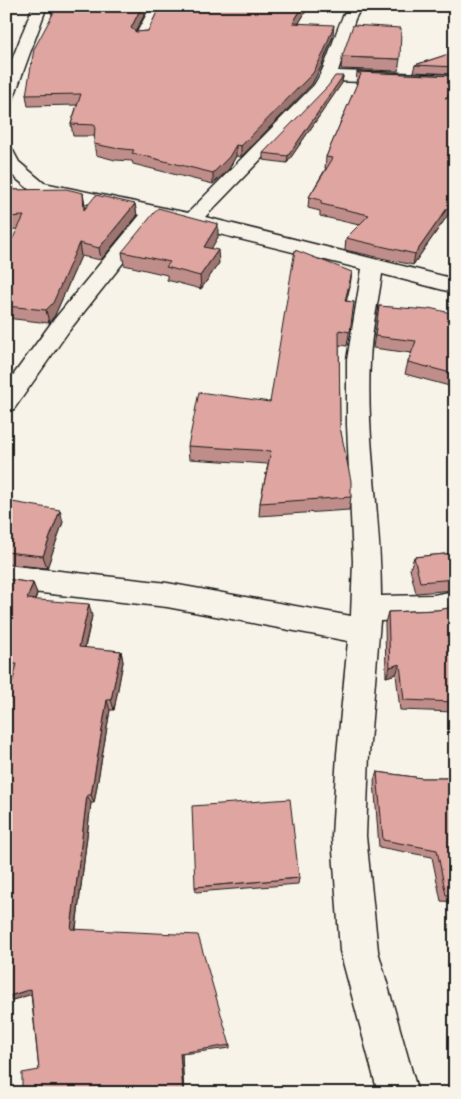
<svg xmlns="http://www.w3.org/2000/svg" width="461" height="1099" font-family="Caveat,sans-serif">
  <rect width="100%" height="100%" fill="#f7f3e8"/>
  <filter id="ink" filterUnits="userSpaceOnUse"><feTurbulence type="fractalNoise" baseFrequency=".02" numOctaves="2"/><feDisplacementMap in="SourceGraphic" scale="10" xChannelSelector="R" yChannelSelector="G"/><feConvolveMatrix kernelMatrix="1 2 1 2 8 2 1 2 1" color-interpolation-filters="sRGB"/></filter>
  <g filter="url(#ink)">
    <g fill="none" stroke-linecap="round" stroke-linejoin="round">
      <defs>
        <path id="minor" d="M 33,6 L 47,6 L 14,97 L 12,101 L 6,102 L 6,75 Z
          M 151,6 L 165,6 L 147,41 L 137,41 L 134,38 Z
          M 348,6 L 362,6 L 355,19 L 338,71 L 455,75 L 455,85 L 333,81 L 326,92 L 205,217 L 455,279 L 455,293 L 382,274 C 378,303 371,332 370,361 C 366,439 381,518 381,596 L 433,595 L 455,591 L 455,615 L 433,619 L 380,621 L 369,754 L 366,836 L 378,951 L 418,1093 L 378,1093 L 340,951 L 332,836 L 337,754 L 348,641 L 167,607 L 6,589 L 6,565 L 167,583 L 351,616 L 353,561 L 347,425 L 347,360 L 362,269 L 158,219 L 68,332 L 14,409 L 6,412 L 6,385 L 52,322 L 140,215 L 31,191 L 6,170 L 6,148 L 12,149 L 19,162 L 44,183 L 188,213 L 314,85 C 330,61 334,31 348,6 Z"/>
      </defs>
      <use href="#minor" stroke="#1c1c1c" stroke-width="3"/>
      <use href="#minor" fill="#f7f3e8" fill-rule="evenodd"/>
    </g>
    <path fill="#c08e8a" stroke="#1c1c1c" d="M 53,6 L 136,32 L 148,31 L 160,6 L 309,6 L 299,23 L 333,36 L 322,65 L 312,84 L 241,157 L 236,156 L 229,169 L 213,184 L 133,164 L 132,161 L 115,160 L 96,155 L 94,144 L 95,136 L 73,136 L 71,124 L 77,105 L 28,106 L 26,95 L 52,16 L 51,10 Z
      M 455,52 L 455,74 L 413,72 L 415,65 Z
      M 342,57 L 400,59 L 398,71 L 341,69 Z
      M 357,72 L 455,76 L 455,205 L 413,265 L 345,250 L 346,238 L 359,225 L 320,216 L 320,211 L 308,208 L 309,197 L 326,168 L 325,168 L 326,157 L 357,84 L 356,84 Z
      M 343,76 L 342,83 L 287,163 L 263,160 L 263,153 Z
      M 6,177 L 14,190 L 83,193 L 85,208 L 135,204 L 137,216 L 101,260 L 81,256 L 55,315 L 49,323 L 6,318 L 6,252 L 18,229 L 6,230 Z
      M 218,237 L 211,248 L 219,263 L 201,289 L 167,280 L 167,275 L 124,265 L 122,252 Z
      M 350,286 L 346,301 L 354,302 L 347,346 L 339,345 L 340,427 L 351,497 L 349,510 L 259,516 L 260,503 L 268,464 L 189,459 L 188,446 L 270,402 Z
      M 379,306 L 455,314 L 455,403 L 453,387 L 405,374 L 408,362 L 411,353 L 373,348 Z
      M 6,501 L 63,522 L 47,568 L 6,564 Z
      M 455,553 L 455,590 L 416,593 L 410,569 L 414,557 Z
      M 6,579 L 33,583 L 37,594 L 35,600 L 92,616 L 85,648 L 121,651 L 123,662 L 114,710 L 110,710 L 94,803 L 91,803 L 76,929 L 230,1045 L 230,1048 L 182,1054 L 184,1093 L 22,1093 L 39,1070 L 31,994 L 6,1002 L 6,708 L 14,675 L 6,674 Z
      M 455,607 L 455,712 L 400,710 L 396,674 L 386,677 L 385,623 L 388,612 L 437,610 Z
      M 377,772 L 422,778 L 455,778 L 455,902 L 441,901 L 432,857 L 379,847 L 374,780 Z
      M 299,878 L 298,884 L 196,892 L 195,887 Z"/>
    <path fill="#9c7470" stroke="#1c1c1c" d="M 142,6 L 149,6 L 132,38 L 131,28 Z
      M 303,6 L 309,6 L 293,33 L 293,23 Z
      M 334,25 L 333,36 L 322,65 L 312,84 L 241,157 L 241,146 Z
      M 343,76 L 342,83 L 287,163 L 288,156 Z
      M 455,90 L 455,99 L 445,98 Z
      M 236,145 L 236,156 L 229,169 L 213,184 L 213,173 Z
      M 11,177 L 14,189 L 6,191 L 6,189 Z
      M 83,193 L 85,205 L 86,222 L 84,210 Z
      M 455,197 L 455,205 L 413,265 L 415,254 Z
      M 135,204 L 137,216 L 101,260 L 99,248 Z
      M 218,224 L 218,237 L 205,260 L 204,247 Z
      M 79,243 L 81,256 L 55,315 L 49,323 L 46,310 Z
      M 218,250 L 219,263 L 201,289 L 200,276 Z
      M 352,272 L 350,286 L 343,315 L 345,301 Z
      M 60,510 L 63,522 L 47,568 L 43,556 Z
      M 33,583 L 37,594 L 31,610 L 27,599 Z
      M 89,604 L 92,616 L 82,658 L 79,647 Z
      M 121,651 L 123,662 L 114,710 L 111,700 Z
      M 400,664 L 396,674 L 386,677 L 390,667 Z
      M 107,700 L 110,710 L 94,803 L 91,795 Z
      M 87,795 L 91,803 L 75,934 L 71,929 Z
      M 31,989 L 36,993 L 6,1002 L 6,997 Z
      M 180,1053 L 182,1054 L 184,1093 L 183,1093 Z"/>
    <path fill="#dfa5a0" stroke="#1c1c1c" d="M 53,6 L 142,6 L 131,28 L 136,32 L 148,31 L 160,6 L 303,6 L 293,23 L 334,25 L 323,54 L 313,73 L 241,146 L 236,145 L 229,157 L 213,173 L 132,153 L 134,150 L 114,148 L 94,144 L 95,125 L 71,124 L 81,94 L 26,95 L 34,49 L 55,10 L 51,10 Z
      M 353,25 L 401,28 L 400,59 L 342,57 Z
      M 455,52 L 455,67 L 415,65 Z
      M 357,72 L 455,76 L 455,90 L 445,98 L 455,99 L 455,197 L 415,254 L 346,238 L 369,215 L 321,204 L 321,200 L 309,197 L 333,158 L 326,157 L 361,74 Z
      M 335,76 L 343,76 L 288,156 L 263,153 L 328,86 Z
      M 6,177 L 11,177 L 6,189 Z
      M 66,189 L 83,193 L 84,210 L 96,195 L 135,204 L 99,248 L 79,243 L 53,303 L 46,310 L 6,306 L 6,252 L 24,216 L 6,217 L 6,190 Z
      M 158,208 L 218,224 L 204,247 L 218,250 L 200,276 L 166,267 L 170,262 L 122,252 Z
      M 295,250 L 352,272 L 345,301 L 354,302 L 350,332 L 339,330 L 340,427 L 351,481 L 351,497 L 260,503 L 271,451 L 188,446 L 199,392 L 270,402 Z
      M 379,306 L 428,310 L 429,308 L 455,314 L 455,374 L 408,362 L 416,341 L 375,336 Z
      M 6,501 L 60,510 L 43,556 L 6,552 Z
      M 455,553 L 455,579 L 420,582 L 414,557 Z
      M 6,579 L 33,583 L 27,599 L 89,604 L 79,647 L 121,651 L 111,700 L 107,700 L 91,795 L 87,795 L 71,929 L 198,935 L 230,1045 L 180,1053 L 183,1093 L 22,1093 L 22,1073 L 39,1070 L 31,989 L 6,997 L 6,708 L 17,664 L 6,664 Z
      M 455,607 L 455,702 L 404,700 L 400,664 L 390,667 L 388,612 L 437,610 Z
      M 377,772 L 422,778 L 455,778 L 455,896 L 446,895 L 437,850 L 383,840 Z
      M 290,799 L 299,878 L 195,887 L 192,806 Z"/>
  </g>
  <rect width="461" height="1099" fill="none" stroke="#f7f3e8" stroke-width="25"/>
  <rect x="12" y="12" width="436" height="1074" fill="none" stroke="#1c1c1c" stroke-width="2" filter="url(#ink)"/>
</svg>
